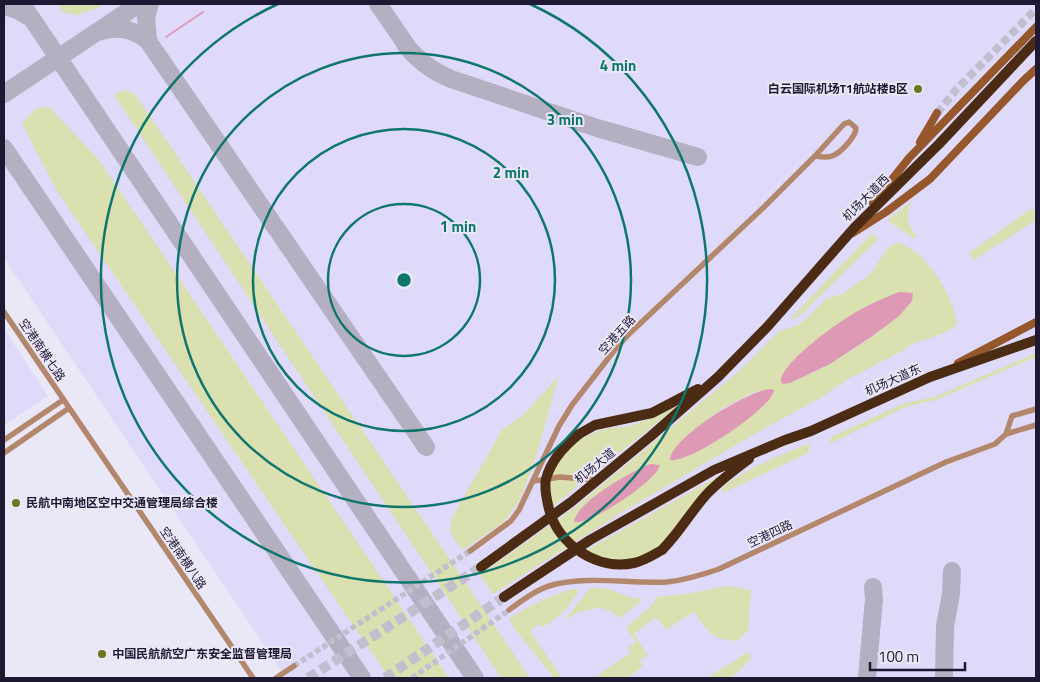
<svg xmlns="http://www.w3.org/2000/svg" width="1040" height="682" font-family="'Titillium Web','Noto Sans SC',sans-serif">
  <rect width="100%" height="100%" fill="#eae7f6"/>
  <path fill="#dfdafa" d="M 4,4 L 1036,4 L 1036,678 L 286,678 L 4,258 Z
    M 4,329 L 48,396 L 4,425 Z"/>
  <path fill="#dae0b0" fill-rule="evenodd" d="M 58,4 L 105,4 L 100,7 L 77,15 L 63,12 Z
    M 125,90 L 135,94 L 530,678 L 501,678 L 114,95 Z
    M 49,107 L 99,160 L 449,678 L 389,678 L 57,191 L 22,124 L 35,109 Z
    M 912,201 C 905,214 907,226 917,236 L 914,239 L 887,220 Z
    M 1032,208 L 1036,215 L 1036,220 L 974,260 L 969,253 Z
    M 872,233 L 878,239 L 803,313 L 794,319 L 790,319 Z
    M 898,243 C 926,250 953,296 957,323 C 948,337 916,338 902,351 L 848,379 L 820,398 L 756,433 L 621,513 L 493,594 L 480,575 L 574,508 L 738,372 L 778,332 L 798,325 L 806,319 L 826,299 L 844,293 L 860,281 L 866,278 L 872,272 L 886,250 L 891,245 ZM 912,301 C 884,332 846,356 808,375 L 794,359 L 855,313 ZM 771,389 L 741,424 L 709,446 L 678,460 C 684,450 690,436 699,427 C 712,413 752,390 771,389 Z
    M 1036,353 L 1036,359 L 1031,359 L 936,400 L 908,406 L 829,444 L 831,437 L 902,404 L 937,396 Z
    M 559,376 L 536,457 L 523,492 L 517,504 L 504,522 L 463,550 L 455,541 L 450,532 L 451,520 L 459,505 L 502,430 L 522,416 Z
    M 679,405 L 552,507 C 551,498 550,489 551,480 C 557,453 580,436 605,429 C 611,427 618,428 624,427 C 643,423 661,413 679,405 Z
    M 810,443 L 808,453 L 723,493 L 722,488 C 747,467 780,456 810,443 Z
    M 724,473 L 702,492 L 659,547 L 647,554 L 635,559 L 612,560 L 585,551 Z
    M 726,586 L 751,590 L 748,630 L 737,641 C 710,639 710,633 694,612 L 666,630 L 656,617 L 634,634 L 648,655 L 640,660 L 643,666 L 628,678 L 594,678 L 630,653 L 628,647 L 636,642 L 626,628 L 653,604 L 656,597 L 687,594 Z
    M 576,588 L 578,591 C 571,606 557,620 542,627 L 538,624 L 530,631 L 562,678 L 554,678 L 514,628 L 509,618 C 532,604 551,595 576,588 Z
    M 590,588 L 608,589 L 633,598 L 641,598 L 640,602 L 620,618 C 614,613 607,608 598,608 C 591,608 586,613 579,611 L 568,619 L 566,618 Z
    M 746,653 L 750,654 L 750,660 L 731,678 L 707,678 Z"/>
  <path fill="#de99b5" d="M 899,292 L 913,293 L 912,301 L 899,316 L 871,337 L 830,364 L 790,383 L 783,384 L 781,382 C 779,364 840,321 856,312 C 870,304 884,298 899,292 Z
    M 771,389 L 774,390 C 773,408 687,465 670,460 C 671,437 749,390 771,389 Z
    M 650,464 L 660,465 C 658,480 589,526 574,522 C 576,502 632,471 650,464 Z"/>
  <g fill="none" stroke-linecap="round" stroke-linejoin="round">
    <path stroke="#de99b5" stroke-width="2" d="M 166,37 L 203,12"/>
    <path stroke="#b4b0c2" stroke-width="18" d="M 22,4 L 475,678
      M 378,4 L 407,46
      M 4,6 L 17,10 L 31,18
      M 98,32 C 116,26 133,28 148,41 L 426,447
      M 148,41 L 146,17 L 150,4
      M 405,44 C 417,60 432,71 451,79 L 597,128 L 698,157
      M 4,94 L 139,4
      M 4,148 L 362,678
      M 867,678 L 874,599 L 873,587
      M 944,678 L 945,626 L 951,594 L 952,571"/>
    <path stroke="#c1becf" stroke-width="5.5" stroke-dasharray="5.5 3" stroke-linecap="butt" d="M 294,666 L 470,551
      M 412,678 L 509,610"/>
    <path stroke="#c1becf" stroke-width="8" stroke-dasharray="8 4" stroke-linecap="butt" d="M 937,113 L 957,89 L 1036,9"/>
    <path stroke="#c1becf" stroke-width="10" stroke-dasharray="10 5" stroke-linecap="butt" d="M 308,678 L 481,567
      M 385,678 L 504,597"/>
    <path stroke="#b3876b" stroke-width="5.5" d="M 4,312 L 253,678
      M 1006,434 L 1036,425
      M 4,440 L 63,400
      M 4,453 L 69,408
      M 534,481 L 560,477 L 596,480
      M 470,551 L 511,521 L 519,510 L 559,426 L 572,405 L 617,347 L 629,334 L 764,207 L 815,156 L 844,124 L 849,122 L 856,128 C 856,136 841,153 832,156 C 827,158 821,157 815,156
      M 509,610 C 523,600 538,588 556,584 C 592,576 631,584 667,582 C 685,580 702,575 719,569 L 946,462 L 995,444 L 1006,434 L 1012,416 L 1036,409
      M 276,678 L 294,666"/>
    <path stroke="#95572b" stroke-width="8" d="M 920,142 L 937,113
      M 873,203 L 909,158 L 1036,27
      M 853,233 L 886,212 L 930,179 L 1023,81 L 1036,69
      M 958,363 L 1036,322"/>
    <path stroke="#4b2b14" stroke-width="10" d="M 579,434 L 595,425 L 652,413 L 698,389
      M 662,550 C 679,533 690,513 706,495 C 719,481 734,470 749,459
      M 481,567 L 571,502 L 651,436 L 718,377 L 768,326 L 855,227 L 939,144 L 1036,41
      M 504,597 L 590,540 L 714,470 L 785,440 L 811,431 L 930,377 L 1036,340"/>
    <path stroke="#4b2b14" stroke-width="10" d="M 579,434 C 564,446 551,460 546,479 C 544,488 547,501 549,509 C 558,545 598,571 634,563 C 644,561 653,555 662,550"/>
  </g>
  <g fill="none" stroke="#0f766e" stroke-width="2.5">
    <circle cx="404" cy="280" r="76"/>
    <circle cx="404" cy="280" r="151"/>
    <circle cx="404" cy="280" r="227"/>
    <path d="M530 4A303 303 0 1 1 278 4"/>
  </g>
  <g fill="#70761f" stroke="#eae7f6" stroke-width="2">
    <circle cx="918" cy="89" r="5"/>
    <circle cx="16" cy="503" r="5"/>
    <circle cx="102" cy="654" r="5"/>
  </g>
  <g text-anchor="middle" stroke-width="4" stroke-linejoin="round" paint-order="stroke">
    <g font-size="12" font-weight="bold" fill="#1f1833" stroke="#eae7f6" text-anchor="start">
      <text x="908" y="93" text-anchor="end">白云国际机场T1航站楼B区</text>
      <text x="26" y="507">民航中南地区空中交通管理局综合楼</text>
      <text x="112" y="658">中国民航航空广东安全监督管理局</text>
    </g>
    <g font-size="12" fill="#1f1833" stroke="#eae7f6">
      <text transform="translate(866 198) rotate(-45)" y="4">机场大道西</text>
      <text transform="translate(617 335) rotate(-48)" y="4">空港五路</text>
      <text transform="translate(42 350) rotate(56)" y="4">空港南横七路</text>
      <text transform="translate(893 380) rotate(-24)" y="4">机场大道东</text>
      <text transform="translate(595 466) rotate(-39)" y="4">机场大道</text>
      <text transform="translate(770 534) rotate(-25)" y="4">空港四路</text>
      <text transform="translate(183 558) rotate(56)" y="4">空港南横八路</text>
    </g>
  </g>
  <circle cx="404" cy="280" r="8" fill="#0f766e" stroke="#eae7f6" stroke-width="2.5"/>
  <g font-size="15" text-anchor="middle" font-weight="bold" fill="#0f766e" stroke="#eae7f6" stroke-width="4" stroke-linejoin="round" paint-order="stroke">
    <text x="618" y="71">4 min</text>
    <text x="565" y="125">3 min</text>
    <text x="511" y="178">2 min</text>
    <text x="458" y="232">1 min</text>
  </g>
  <rect width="1040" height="682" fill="none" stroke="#1f1833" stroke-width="10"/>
  <path d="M870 662v8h95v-8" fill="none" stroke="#1f1833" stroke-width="2.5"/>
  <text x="878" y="662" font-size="15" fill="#1f1833" stroke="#eae7f6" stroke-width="4" paint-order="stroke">100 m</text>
</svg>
